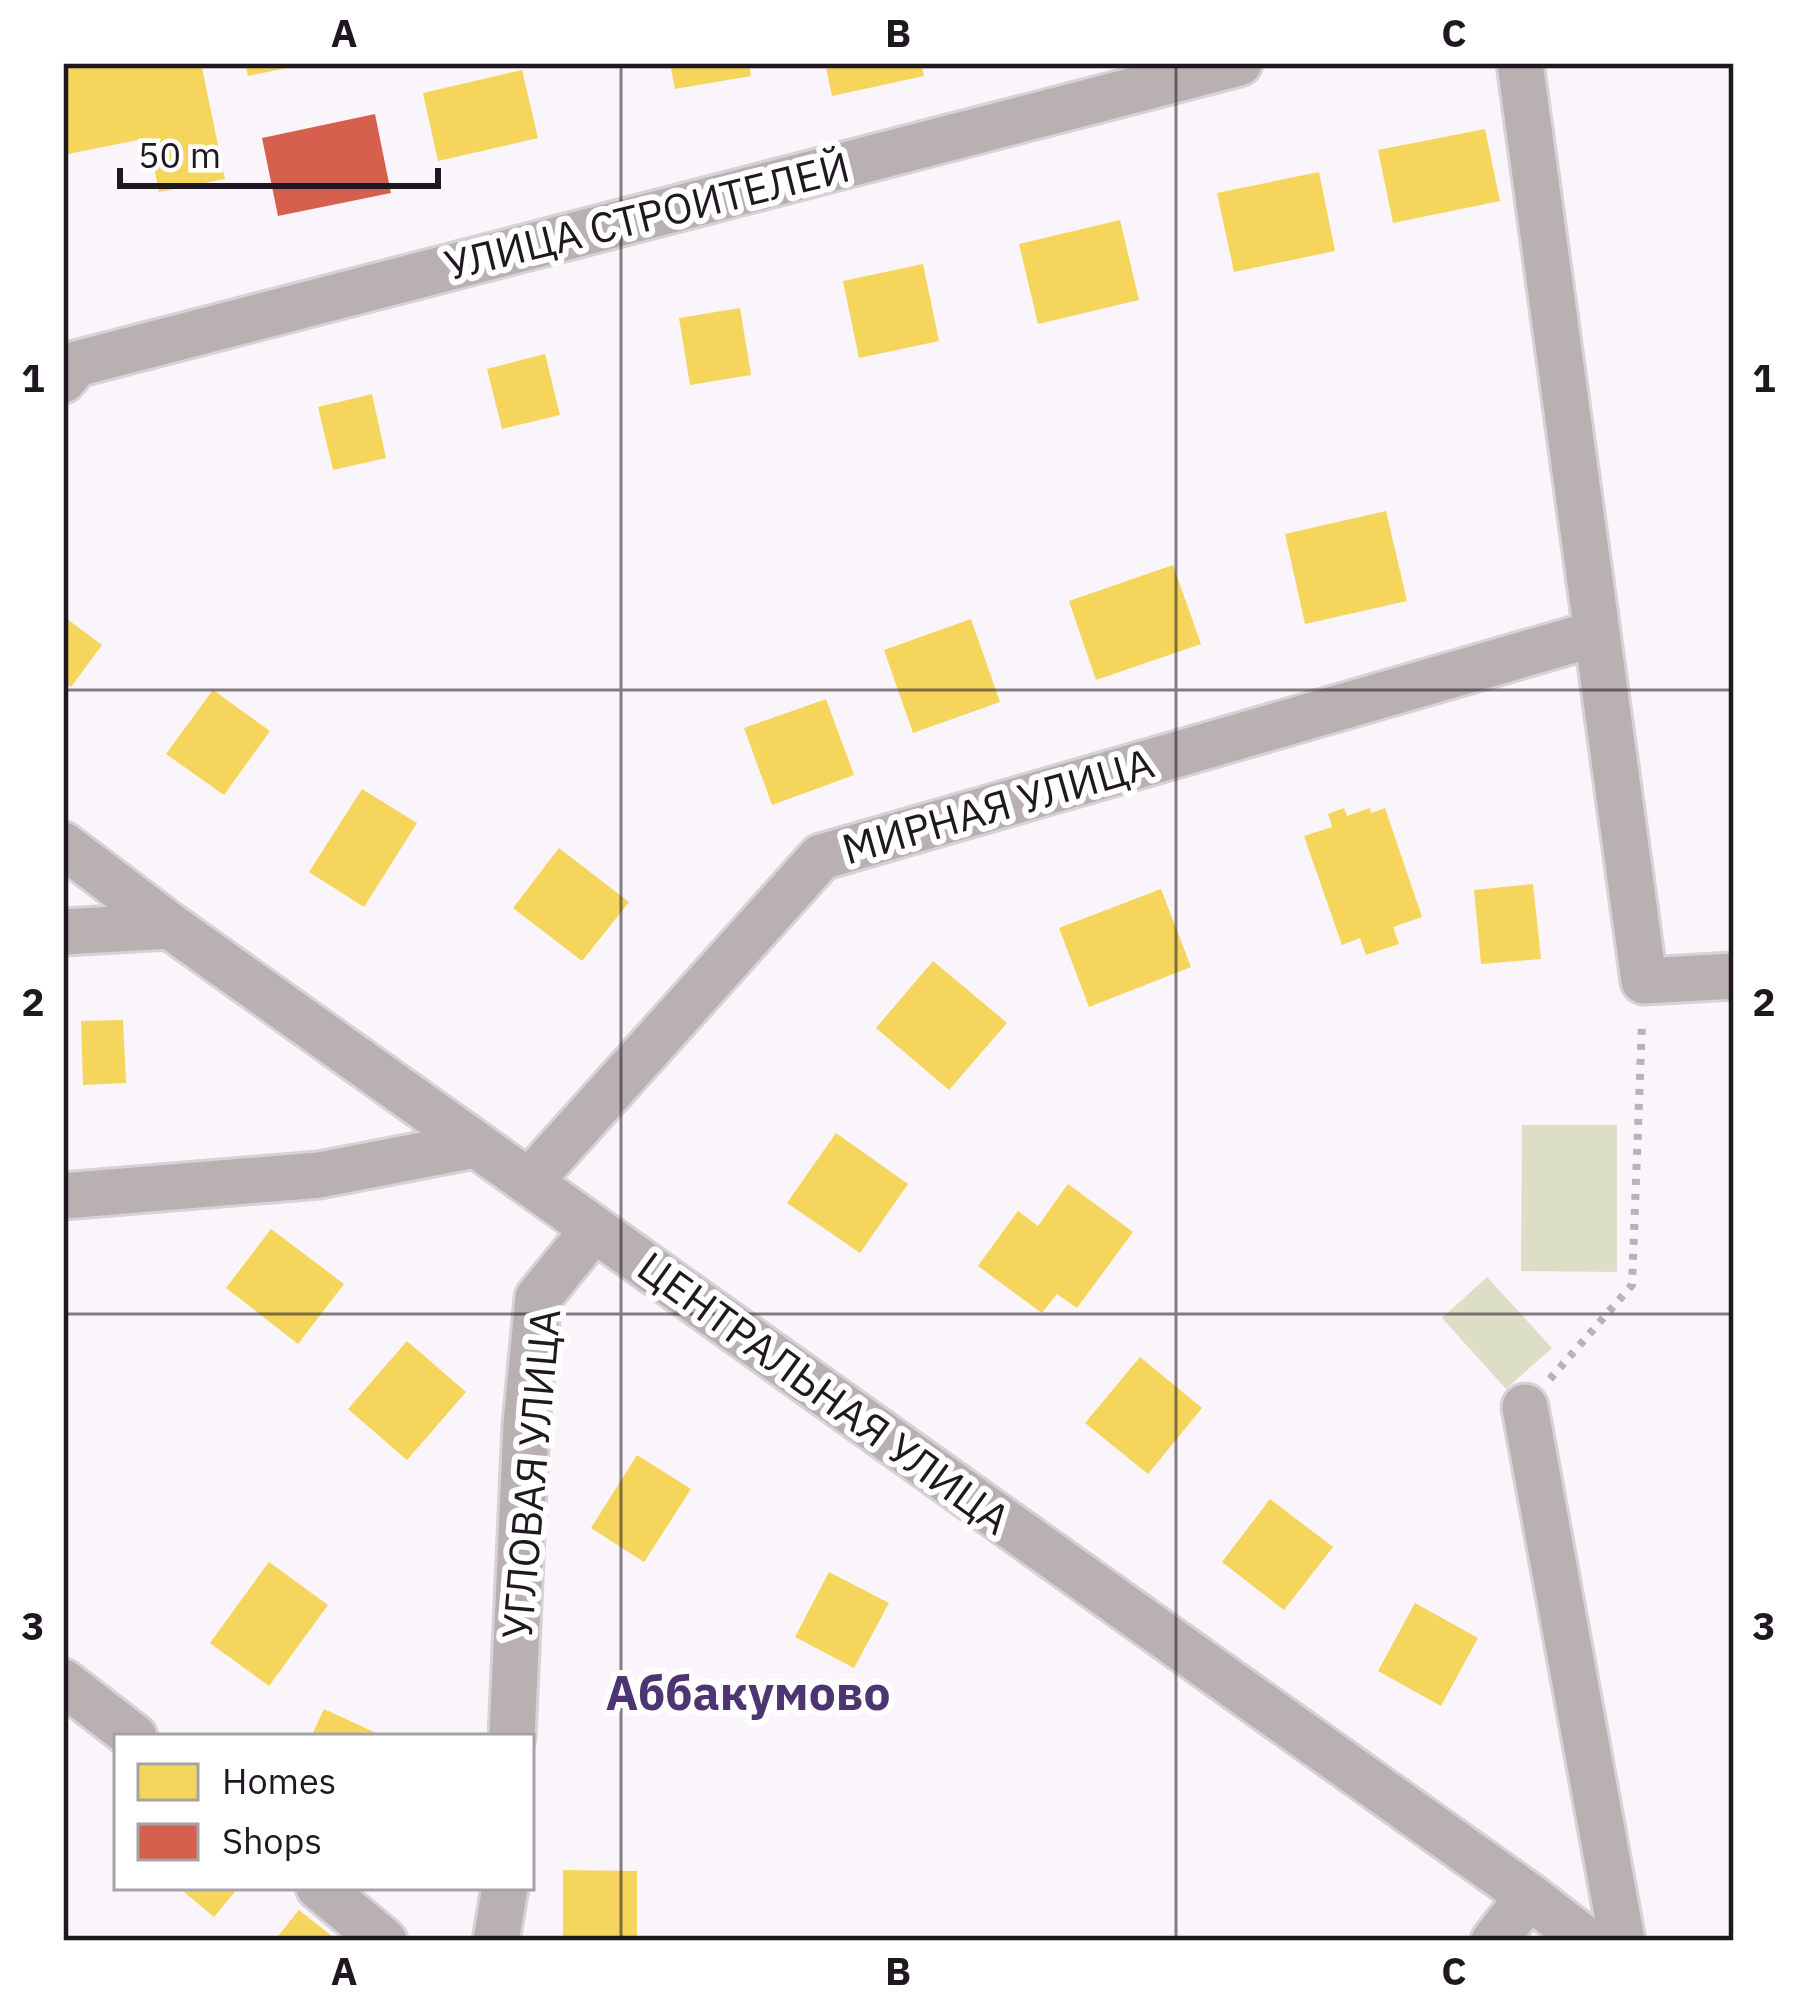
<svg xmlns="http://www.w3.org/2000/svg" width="1797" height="2004" font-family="'IBM Plex Sans',sans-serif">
  <rect width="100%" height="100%" fill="#faf5fa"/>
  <path fill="#dcdec5" d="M 1522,1125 L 1617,1125 L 1617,1272 L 1521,1271 Z
    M 1487,1277 L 1552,1348 L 1506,1389 L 1442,1318 Z"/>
  <path fill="#f6d55c" d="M 63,63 L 201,63 L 225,179 L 159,192 L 148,138 L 63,155 Z
    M 245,63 L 301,63 L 302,65 L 248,76 Z
    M 670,63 L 749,63 L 751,76 L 675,89 Z
    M 825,63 L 921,63 L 924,76 L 832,96 Z
    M 522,70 L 538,138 L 438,161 L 423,93 Z
    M 1485,129 L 1500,201 L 1393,223 L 1378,150 Z
    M 1319,172 L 1335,251 L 1234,272 L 1217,193 Z
    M 1120,220 L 1139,300 L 1038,324 L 1019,244 Z
    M 923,264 L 939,341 L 859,358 L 843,281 Z
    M 740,308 L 751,375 L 690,385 L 679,318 Z
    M 545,354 L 560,415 L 502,429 L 487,369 Z
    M 372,394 L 386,458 L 333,470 L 318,407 Z
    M 1386,511 L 1407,601 L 1305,624 L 1285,534 Z
    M 1173,565 L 1201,644 L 1096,680 L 1069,601 Z
    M 63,616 L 102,645 L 71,687 L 63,682 Z
    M 971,619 L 1000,702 L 913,733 L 884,650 Z
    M 213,690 L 270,731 L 224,795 L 166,754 Z
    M 826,699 L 854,775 L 772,805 L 744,728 Z
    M 362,789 L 417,823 L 364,907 L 309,872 Z
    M 1344,808 L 1347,816 L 1370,808 L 1371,813 L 1385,808 L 1422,917 L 1393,927 L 1399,944 L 1366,955 L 1360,938 L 1342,945 L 1304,836 L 1332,827 L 1328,814 Z
    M 559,848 L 629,902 L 582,961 L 513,908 Z
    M 1533,884 L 1541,959 L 1481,964 L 1474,890 Z
    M 1161,889 L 1191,967 L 1089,1007 L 1059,928 Z
    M 933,961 L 1007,1023 L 949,1090 L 876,1028 Z
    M 123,1020 L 126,1083 L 83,1085 L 81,1021 Z
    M 836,1133 L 908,1184 L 860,1253 L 787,1203 Z
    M 1068,1184 L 1133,1232 L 1077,1308 L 1057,1294 L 1042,1313 L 978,1266 L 1018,1211 L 1038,1226 Z
    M 271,1229 L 344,1284 L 298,1344 L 226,1288 Z
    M 407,1341 L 466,1392 L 407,1460 L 348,1409 Z
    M 1140,1357 L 1202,1408 L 1148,1474 L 1085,1423 Z
    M 637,1455 L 691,1489 L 644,1562 L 591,1528 Z
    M 1270,1499 L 1333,1547 L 1284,1610 L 1222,1562 Z
    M 269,1562 L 328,1605 L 269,1686 L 210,1643 Z
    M 829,1572 L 889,1603 L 854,1668 L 795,1637 Z
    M 1415,1603 L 1478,1638 L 1441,1706 L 1378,1671 Z
    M 324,1709 L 385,1737 L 311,1737 Z
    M 563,1870 L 637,1871 L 637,1941 L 563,1941 Z
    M 178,1887 L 239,1887 L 214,1917 Z
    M 299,1910 L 338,1941 L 274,1941 Z"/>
  <path fill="#d6604d" d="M 375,114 L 391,193 L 278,216 L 262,138 Z"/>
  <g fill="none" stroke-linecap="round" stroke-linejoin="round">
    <defs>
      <path id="minor" d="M 1520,63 L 1644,981 L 1734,976
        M 63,380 L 76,364 L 1239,63
        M 63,845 L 170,926 L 1529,1896 L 1587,1941
        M 63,932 L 170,926
        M 529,1182 L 821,857 L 1594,634
        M 63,1196 L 319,1175 L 475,1145
        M 1525,1407 L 1622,1941
        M 63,1682 L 134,1737
        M 512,1737 L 526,1425 L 538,1298 L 594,1229
        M 319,1887 L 384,1941
        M 496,1941 L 505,1887
        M 1494,1941 L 1529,1896"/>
    </defs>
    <use href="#minor" stroke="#d6d2d6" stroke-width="51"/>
    <path stroke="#b9b3b5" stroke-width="8" stroke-dasharray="6 9" stroke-linecap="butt" d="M 1550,1379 L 1632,1285 L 1642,1023"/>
    <use href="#minor" stroke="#b9b0b2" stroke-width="45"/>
  </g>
  <path fill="none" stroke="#201821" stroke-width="3" stroke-opacity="0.55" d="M 621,63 L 621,1941M 1176,63 L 1176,1941M 63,690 L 1734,690M 63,1314 L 1734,1314"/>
  <g text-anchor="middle" stroke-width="12" stroke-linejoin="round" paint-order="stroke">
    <g font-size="42" fill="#201821" stroke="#fff">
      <text transform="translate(647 216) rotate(-14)" y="15">УЛИЦА СТРОИТЕЛЕЙ</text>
      <text transform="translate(998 806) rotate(-16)" y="15">МИРНАЯ УЛИЦА</text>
      <text transform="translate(824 1393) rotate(36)" y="15">ЦЕНТРАЛЬНАЯ УЛИЦА</text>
      <text transform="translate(531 1474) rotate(-85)" y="15">УГЛОВАЯ УЛИЦА</text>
    </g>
    <g font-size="48" font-weight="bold" fill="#4c3570" stroke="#fff">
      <text x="748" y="1710">Аббакумово</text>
    </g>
  </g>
  <rect width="1797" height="2004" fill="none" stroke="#ffffff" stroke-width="132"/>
  <rect x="114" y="1734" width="420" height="156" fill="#ffffff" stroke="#a6a3a6" stroke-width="3"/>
  <rect x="138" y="1764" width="60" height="36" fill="#f6d55c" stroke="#a6a3a6" stroke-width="3"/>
  <text x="222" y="1794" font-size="36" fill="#201821">Homes</text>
  <rect x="138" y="1824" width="60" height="36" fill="#d6604d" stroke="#a6a3a6" stroke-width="3"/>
  <text x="222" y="1854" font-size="36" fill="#201821">Shops</text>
  <path d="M120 168v18h318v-18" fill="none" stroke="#201821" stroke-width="6"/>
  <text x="138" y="168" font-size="36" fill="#201821" stroke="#ffffff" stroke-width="9" paint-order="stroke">50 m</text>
  <rect x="66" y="66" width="1665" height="1872" fill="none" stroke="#201821" stroke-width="4.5"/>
  <g font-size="39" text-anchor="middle" font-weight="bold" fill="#201821">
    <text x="344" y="47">A</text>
    <text x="898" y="47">B</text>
    <text x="1454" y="47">C</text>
    <text x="33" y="392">1</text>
    <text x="1764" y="392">1</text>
    <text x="33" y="1016">2</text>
    <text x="1764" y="1016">2</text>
    <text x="33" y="1640">3</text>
    <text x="1764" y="1640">3</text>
    <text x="344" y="1985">A</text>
    <text x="898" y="1985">B</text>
    <text x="1454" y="1985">C</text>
  </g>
</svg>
